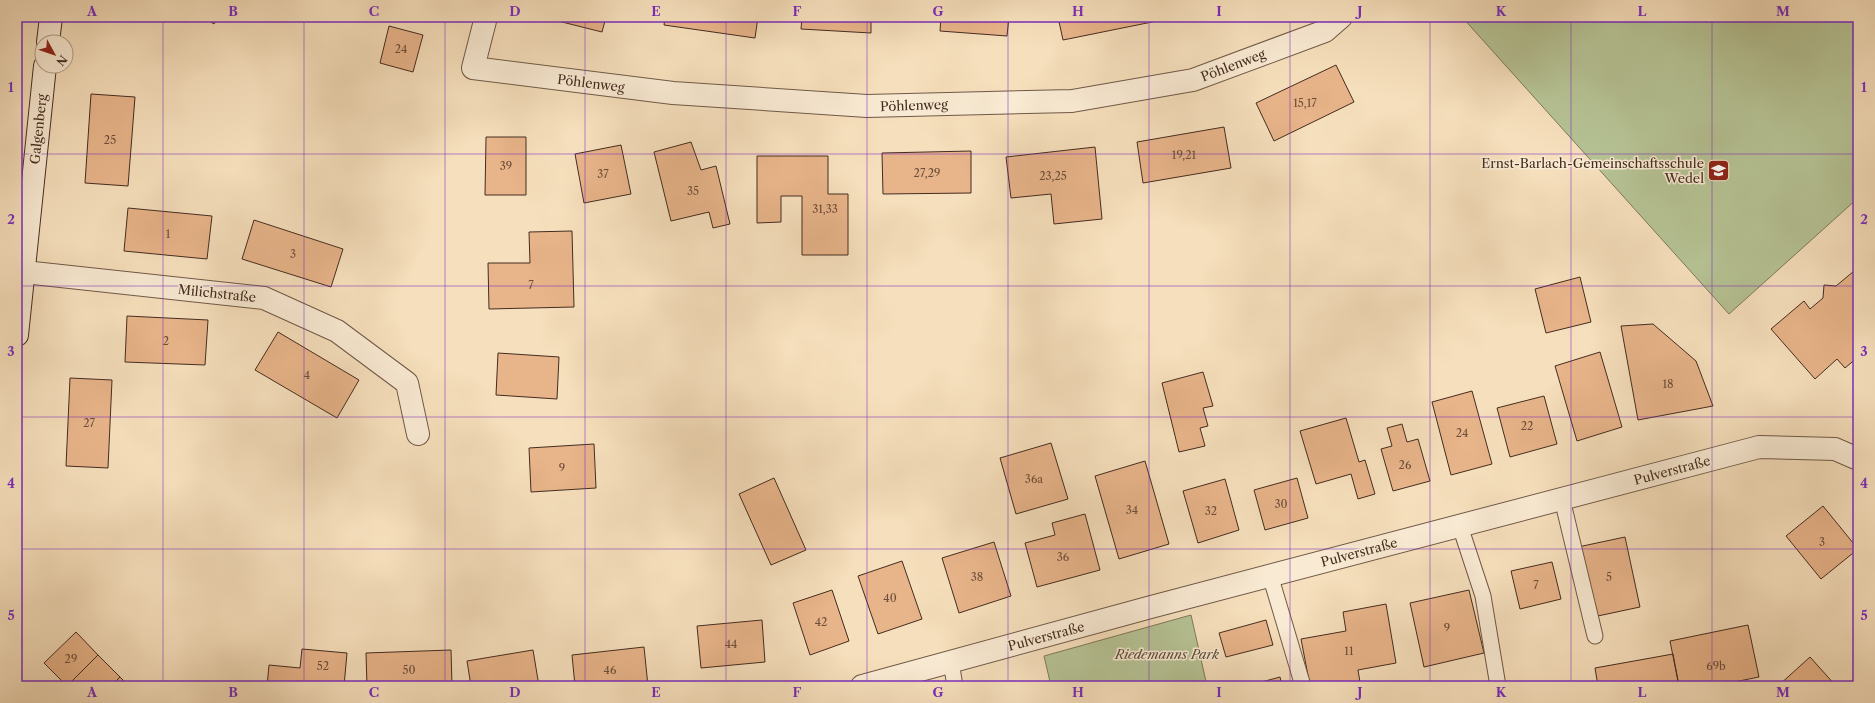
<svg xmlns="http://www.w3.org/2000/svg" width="1875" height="703" font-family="'Libre Caslon Text',serif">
  <rect width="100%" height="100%" fill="#f6dfbc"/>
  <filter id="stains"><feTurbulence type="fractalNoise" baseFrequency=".005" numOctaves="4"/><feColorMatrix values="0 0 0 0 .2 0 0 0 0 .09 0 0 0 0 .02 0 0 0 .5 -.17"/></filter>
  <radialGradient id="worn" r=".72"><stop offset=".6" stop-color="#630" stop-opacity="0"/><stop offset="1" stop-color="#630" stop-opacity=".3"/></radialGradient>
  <path fill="#b6c395" stroke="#7d785a" d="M 1462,17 L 1858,17 L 1858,198 L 1729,314 Z
    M 1191,615 L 1207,686 L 1051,686 L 1044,656 Z"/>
  <path fill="#e8b48a" stroke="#442c20" d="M 203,17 L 218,17 L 214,24 Z
    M 542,17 L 606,17 L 602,32 Z
    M 665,17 L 758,17 L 755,38 L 664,25 Z
    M 802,17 L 871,17 L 871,33 L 801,29 Z
    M 941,17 L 1009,17 L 1007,36 L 940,31 Z
    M 1058,17 L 1156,17 L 1157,21 L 1063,40 Z
    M 389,26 L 423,35 L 413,72 L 380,63 Z
    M 1336,65 L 1354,102 L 1274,141 L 1256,103 Z
    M 91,94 L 135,97 L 128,186 L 85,183 Z
    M 1224,127 L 1231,168 L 1143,183 L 1137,142 Z
    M 486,137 L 526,137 L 526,195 L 485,195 Z
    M 691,142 L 701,170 L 716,166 L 730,224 L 713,228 L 709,212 L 671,221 L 654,152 Z
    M 621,145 L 631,194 L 584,203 L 575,154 Z
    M 1095,147 L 1102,219 L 1054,224 L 1051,194 L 1011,198 L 1006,157 Z
    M 971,151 L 971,193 L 883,194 L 882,153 Z
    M 757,156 L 828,156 L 828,194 L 848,194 L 848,255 L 802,255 L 802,196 L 781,196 L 781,222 L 757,223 Z
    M 128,208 L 212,216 L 207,259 L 124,251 Z
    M 254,220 L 343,249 L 331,287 L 242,259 Z
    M 572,231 L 574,307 L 489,309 L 488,263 L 530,263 L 529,232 Z
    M 1854,258 L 1858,258 L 1858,357 L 1845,368 L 1837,359 L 1815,379 L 1771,329 L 1804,301 L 1810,309 L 1823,298 L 1824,285 L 1836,286 L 1854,271 Z
    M 1580,277 L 1591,322 L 1546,333 L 1535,289 Z
    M 127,316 L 208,320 L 205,365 L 125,362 Z
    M 1653,324 L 1696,361 L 1713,406 L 1638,420 L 1621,326 Z
    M 278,332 L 359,380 L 337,418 L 255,370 Z
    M 1600,352 L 1622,427 L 1577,441 L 1555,366 Z
    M 498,353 L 559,357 L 557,399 L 496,395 Z
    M 1203,372 L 1213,406 L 1203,408 L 1208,426 L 1200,428 L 1205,446 L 1179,452 L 1162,383 Z
    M 70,378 L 112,380 L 108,468 L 66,466 Z
    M 1472,391 L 1492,464 L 1451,475 L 1432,402 Z
    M 1544,396 L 1557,444 L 1510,457 L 1497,408 Z
    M 1346,418 L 1359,462 L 1365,460 L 1375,494 L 1358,499 L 1351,474 L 1316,484 L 1300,431 Z
    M 1402,424 L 1407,442 L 1418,439 L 1430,481 L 1393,491 L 1381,449 L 1392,446 L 1387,428 Z
    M 1051,443 L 1068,499 L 1016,514 L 1000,458 Z
    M 594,444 L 596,488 L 531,492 L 529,448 Z
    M 1145,461 L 1169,544 L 1119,559 L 1095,476 Z
    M 774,478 L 806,550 L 771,565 L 739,494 Z
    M 1297,478 L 1308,518 L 1265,530 L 1254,490 Z
    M 1225,479 L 1239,530 L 1198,543 L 1183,491 Z
    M 1823,506 L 1858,549 L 1821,579 L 1786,536 Z
    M 1085,514 L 1100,570 L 1037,587 L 1025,543 L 1055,535 L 1052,523 Z
    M 1625,537 L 1640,607 L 1593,617 L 1578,547 Z
    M 994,542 L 1011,596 L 959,613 L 942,558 Z
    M 902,561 L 922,619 L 878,634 L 858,576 Z
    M 1552,562 L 1561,599 L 1520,609 L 1511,571 Z
    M 832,590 L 849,641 L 810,655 L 793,603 Z
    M 1469,590 L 1484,653 L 1424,667 L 1410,603 Z
    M 1386,604 L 1396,663 L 1358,670 L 1360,682 L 1339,686 L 1310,686 L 1301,639 L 1346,631 L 1343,612 Z
    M 762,620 L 765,662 L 701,668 L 697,626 Z
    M 1266,620 L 1273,645 L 1226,657 L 1219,633 Z
    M 1748,625 L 1759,677 L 1714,686 L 1679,686 L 1670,641 Z
    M 76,632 L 98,655 L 67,686 L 44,663 Z
    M 644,647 L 648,686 L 575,686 L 572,655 Z
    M 302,649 L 347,653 L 344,686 L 267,686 L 269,665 L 300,668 Z
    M 451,650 L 452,686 L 367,686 L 366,653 Z
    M 533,650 L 539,686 L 471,686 L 467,661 Z
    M 1673,654 L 1679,686 L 1598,686 L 1595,668 Z
    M 98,655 L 120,677 L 111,686 L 67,686 Z
    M 1810,657 L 1836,686 L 1778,686 Z
    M 120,677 L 129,686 L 111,686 Z
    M 1280,677 L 1282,686 L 1247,686 Z"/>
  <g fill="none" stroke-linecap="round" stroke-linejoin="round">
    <defs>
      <path id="lane" d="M 1562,499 L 1595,636
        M 1460,526 L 1483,596 L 1498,686
        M 1270,575 L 1303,686
        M 951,662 L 955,686"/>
      <path id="street" d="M 486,17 L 473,68 L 673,93 L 867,106 L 1072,101 L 1193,80 L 1325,31 L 1341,17
        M 24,272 L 264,298 L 337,331 L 407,383 L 418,434
        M 862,686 L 1151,607 L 1759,447 L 1835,449 L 1858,459"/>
      <path id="secondary" d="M 48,42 L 51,17
        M 17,335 L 45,66"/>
    </defs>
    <use href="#lane" stroke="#705947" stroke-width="17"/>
    <use href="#street" stroke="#705947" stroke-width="24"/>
    <use href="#secondary" stroke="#442c20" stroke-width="24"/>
    <use href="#lane" stroke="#f9ead3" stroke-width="15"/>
    <use href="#street" stroke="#f9ead3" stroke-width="22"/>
    <use href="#secondary" stroke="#f9ead3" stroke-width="22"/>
  </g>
  <path fill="none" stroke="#7b2cbf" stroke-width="1" stroke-opacity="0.55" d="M 163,17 L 163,686M 304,17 L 304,686M 445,17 L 445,686M 585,17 L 585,686M 726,17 L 726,686M 867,17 L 867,686M 1008,17 L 1008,686M 1149,17 L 1149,686M 1290,17 L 1290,686M 1430,17 L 1430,686M 1571,17 L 1571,686M 1712,17 L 1712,686M 17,154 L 1858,154M 17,286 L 1858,286M 17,417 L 1858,417M 17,549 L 1858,549"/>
  <defs>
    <symbol id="school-square" viewBox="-11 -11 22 22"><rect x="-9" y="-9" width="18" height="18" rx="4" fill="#8f2418" stroke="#f9ead3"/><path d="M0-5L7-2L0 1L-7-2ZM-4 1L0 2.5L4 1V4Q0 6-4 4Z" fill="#fff"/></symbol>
  </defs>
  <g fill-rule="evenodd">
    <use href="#school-square" x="1706" y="158" width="25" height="25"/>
  </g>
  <g text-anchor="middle" stroke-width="3" stroke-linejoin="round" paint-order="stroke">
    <g font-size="11" fill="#6d4e3a">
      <text x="401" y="53">24</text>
      <text x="1305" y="107">15,17</text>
      <text x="110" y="144">25</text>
      <text x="1184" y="159">19,21</text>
      <text x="506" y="170">39</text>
      <text x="927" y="177">27,29</text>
      <text x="603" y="178">37</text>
      <text x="1053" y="180">23,25</text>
      <text x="693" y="195">35</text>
      <text x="825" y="213">31,33</text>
      <text x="168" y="238">1</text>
      <text x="293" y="258">3</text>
      <text x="531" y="289">7</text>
      <text x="166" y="345">2</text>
      <text x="307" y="379">4</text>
      <text x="1668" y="388">18</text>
      <text x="89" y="427">27</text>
      <text x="1527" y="430">22</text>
      <text x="1462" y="437">24</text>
      <text x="1405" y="469">26</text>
      <text x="562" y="472">9</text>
      <text x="1034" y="483">36a</text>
      <text x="1281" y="508">30</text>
      <text x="1132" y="514">34</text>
      <text x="1211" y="515">32</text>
      <text x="1822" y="546">3</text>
      <text x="1063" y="561">36</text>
      <text x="977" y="581">38</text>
      <text x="1609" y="581">5</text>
      <text x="1536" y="589">7</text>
      <text x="890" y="602">40</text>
      <text x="821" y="626">42</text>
      <text x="1447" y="632">9</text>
      <text x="731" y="648">44</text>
      <text x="1349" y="655">11</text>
      <text x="71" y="663">29</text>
      <text x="323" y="670">52</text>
      <text x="1716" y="670">69b</text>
      <text x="409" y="674">50</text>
      <text x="610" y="674">46</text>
    </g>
    <g font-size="13" fill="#442c20" stroke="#f9ead3">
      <text transform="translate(1233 65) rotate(-21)" y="5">Pöhlenweg</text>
      <text transform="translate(591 83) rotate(7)" y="5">Pöhlenweg</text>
      <text transform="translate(914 105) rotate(-2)" y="5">Pöhlenweg</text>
      <text transform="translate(38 129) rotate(-84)" y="5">Galgenberg</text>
      <text transform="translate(217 293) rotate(6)" y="5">Milichstraße</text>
      <text transform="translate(1672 470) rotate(-15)" y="5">Pulverstraße</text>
      <text transform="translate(1359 552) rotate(-15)" y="5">Pulverstraße</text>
      <text transform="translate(1046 636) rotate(-15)" y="5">Pulverstraße</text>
    </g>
    <g font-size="13" fill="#442c20" stroke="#f9ead3" text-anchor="end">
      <text x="1704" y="168">Ernst-Barlach-Gemeinschaftsschule<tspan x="1704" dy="15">Wedel</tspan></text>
    </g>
    <g font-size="13" font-style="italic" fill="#5b4a37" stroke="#f9ead3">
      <text x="1167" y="659">Riedemanns Park</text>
    </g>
  </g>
  <rect width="1875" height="703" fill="none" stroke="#f6dfbc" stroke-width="44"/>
  <g transform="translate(54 54) rotate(130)"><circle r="19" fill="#f9ead3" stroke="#b19e8b"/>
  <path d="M0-3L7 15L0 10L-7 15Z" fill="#8f2418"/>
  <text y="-6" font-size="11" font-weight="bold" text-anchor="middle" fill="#442c20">N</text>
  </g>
  <rect x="22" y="22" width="1831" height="659" fill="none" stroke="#7b2cbf" stroke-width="1.5"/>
  <g font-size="13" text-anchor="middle" font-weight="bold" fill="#7b2cbf">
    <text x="92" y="16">A</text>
    <text x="233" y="16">B</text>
    <text x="374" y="16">C</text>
    <text x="515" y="16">D</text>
    <text x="656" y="16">E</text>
    <text x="797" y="16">F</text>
    <text x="938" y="16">G</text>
    <text x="1078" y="16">H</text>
    <text x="1219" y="16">I</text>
    <text x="1360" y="16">J</text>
    <text x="1501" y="16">K</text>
    <text x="1642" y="16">L</text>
    <text x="1783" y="16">M</text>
    <text x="11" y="92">1</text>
    <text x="1864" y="92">1</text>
    <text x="11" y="224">2</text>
    <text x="1864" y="224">2</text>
    <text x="11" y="356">3</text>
    <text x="1864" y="356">3</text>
    <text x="11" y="488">4</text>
    <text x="1864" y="488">4</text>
    <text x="11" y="620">5</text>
    <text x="1864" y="620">5</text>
    <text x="92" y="697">A</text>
    <text x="233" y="697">B</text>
    <text x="374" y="697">C</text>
    <text x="515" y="697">D</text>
    <text x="656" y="697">E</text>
    <text x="797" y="697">F</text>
    <text x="938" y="697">G</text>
    <text x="1078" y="697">H</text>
    <text x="1219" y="697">I</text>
    <text x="1360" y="697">J</text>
    <text x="1501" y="697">K</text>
    <text x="1642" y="697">L</text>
    <text x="1783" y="697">M</text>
  </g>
  <rect width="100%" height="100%" filter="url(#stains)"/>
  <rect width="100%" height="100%" fill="url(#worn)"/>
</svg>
